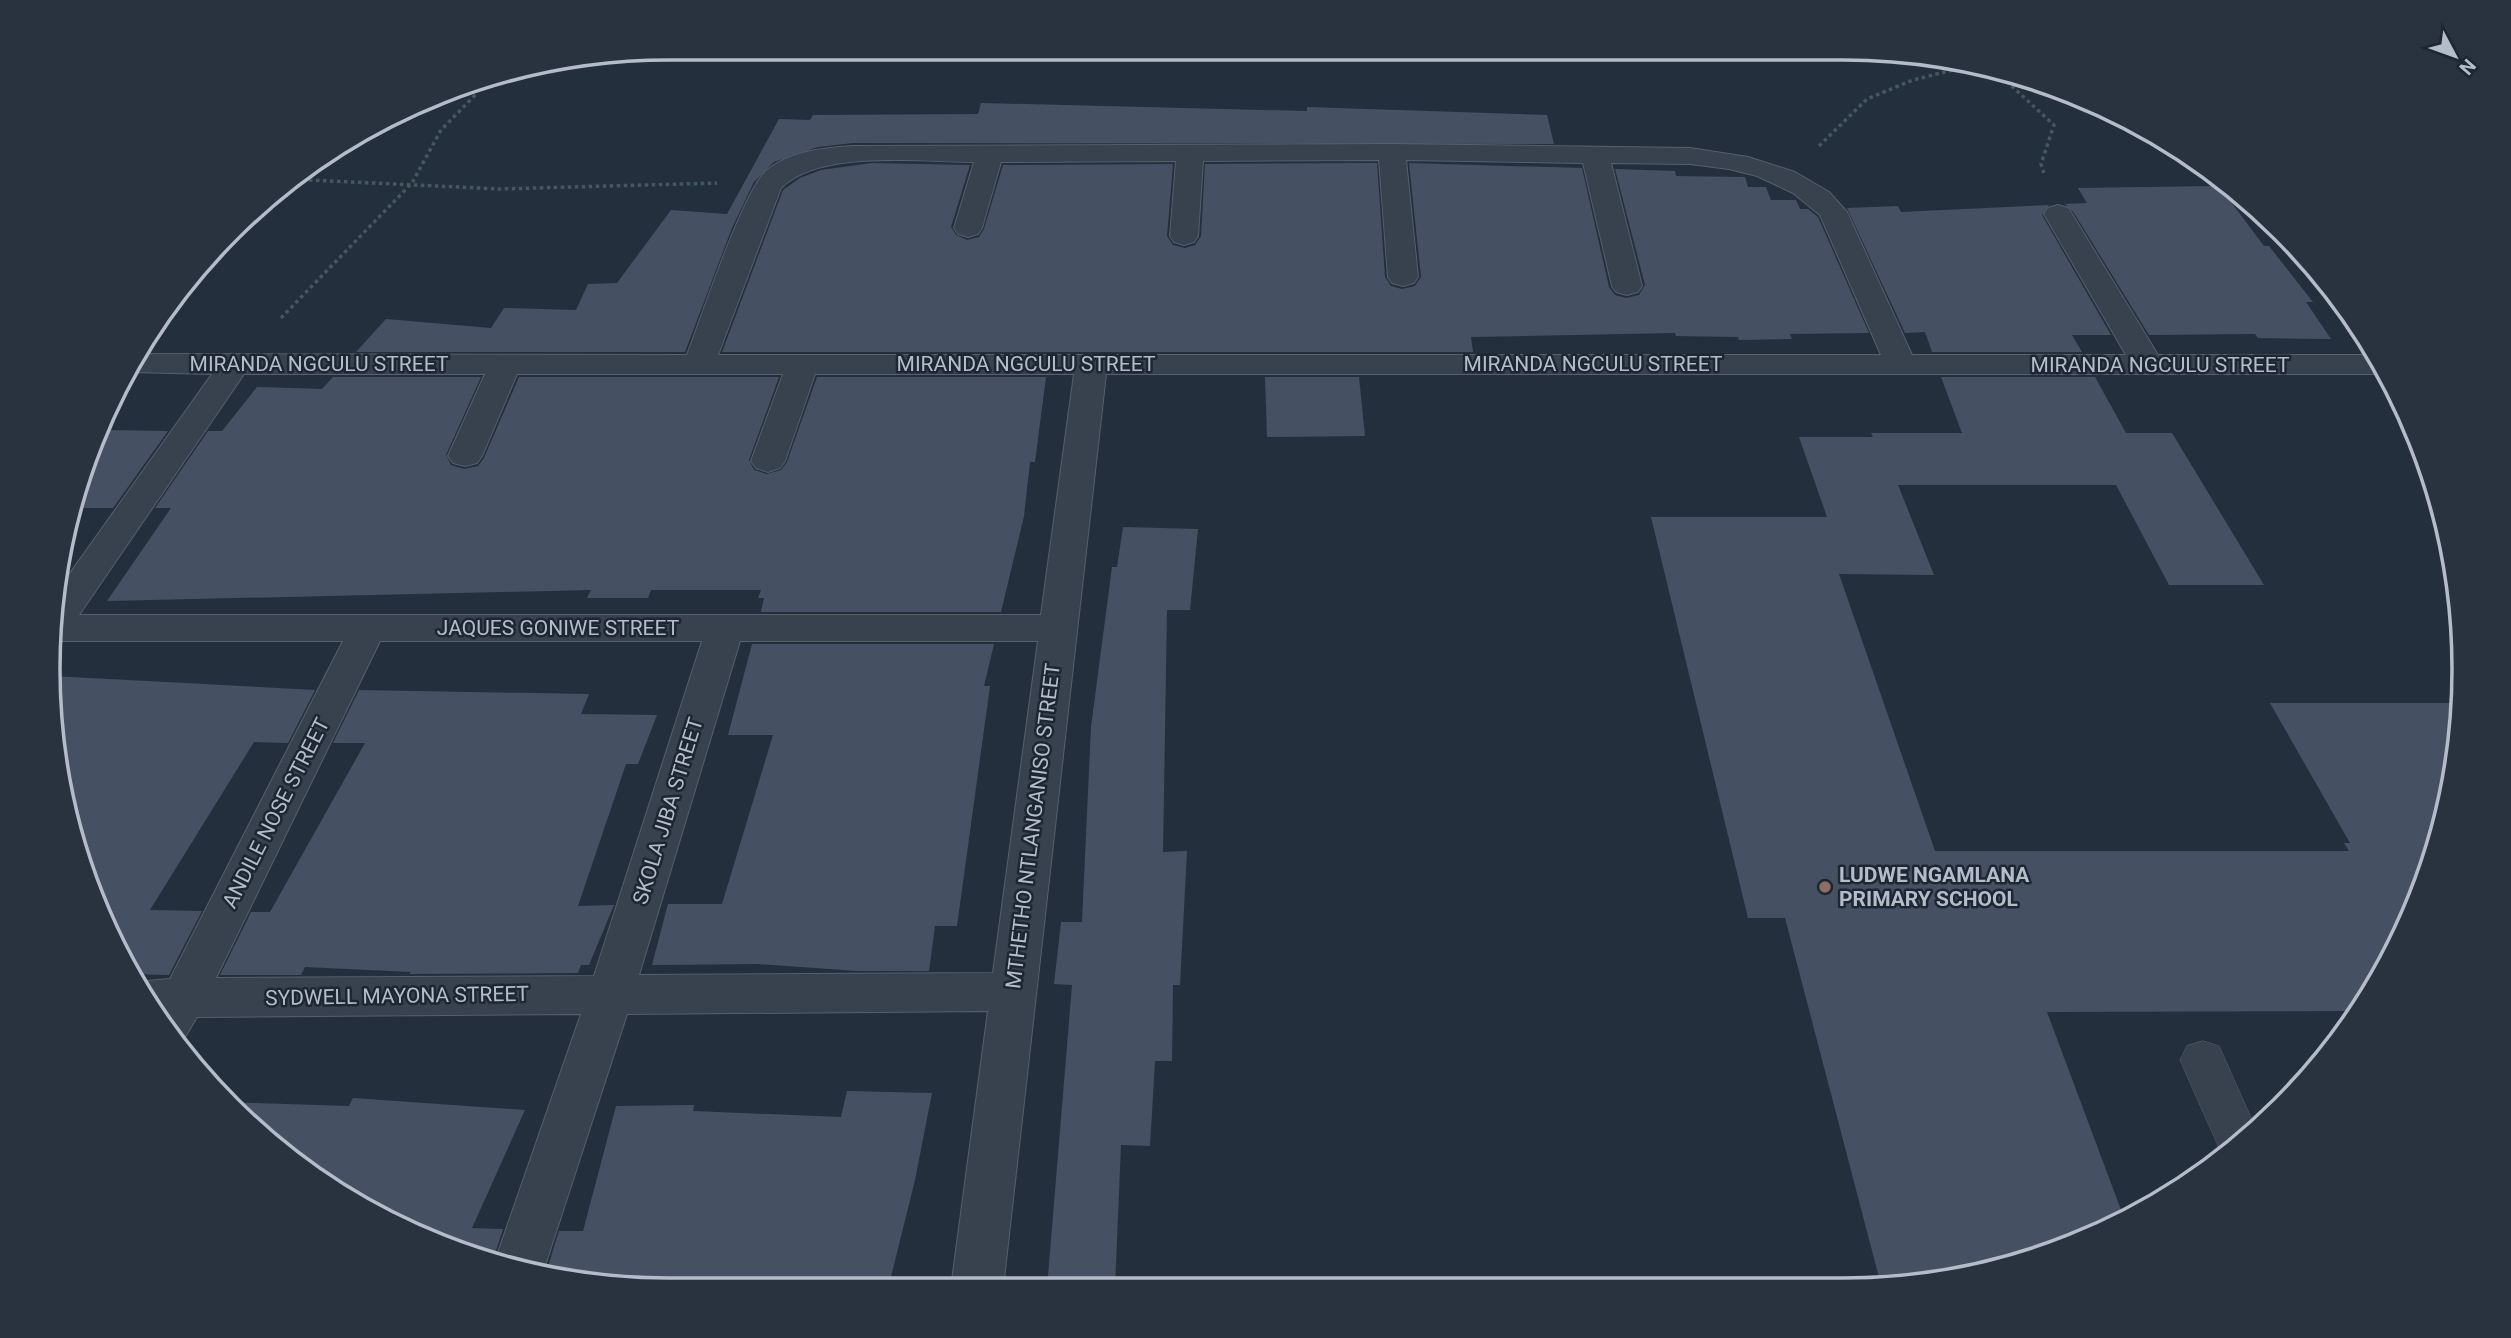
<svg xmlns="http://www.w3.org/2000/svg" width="2511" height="1338" font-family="Roboto,sans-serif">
  <rect width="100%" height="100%" fill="#242f3e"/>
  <path fill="#455162" d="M 981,103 L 1307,111 L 1307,107 L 1547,115 L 1554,144 L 853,143 L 818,147 L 774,162 L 754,182 L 732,228 L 685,352 L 356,352 L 386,319 L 491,328 L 504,308 L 576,310 L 588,284 L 617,283 L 671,210 L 727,214 L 779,119 L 810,120 L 813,115 L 978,114 Z
    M 872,163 L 970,165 L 951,227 L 956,235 L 967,240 L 979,237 L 984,229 L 1003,165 L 1173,164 L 1167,236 L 1173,245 L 1185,248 L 1195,245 L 1201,236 L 1205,164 L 1377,163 L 1385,277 L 1391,286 L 1402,289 L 1415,286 L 1421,277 L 1409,163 L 1582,168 L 1609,287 L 1615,295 L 1626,298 L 1639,295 L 1645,285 L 1615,169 L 1675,171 L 1676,176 L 1745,177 L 1748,187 L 1766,187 L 1771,200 L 1796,200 L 1800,209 L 1808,209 L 1818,217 L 1869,333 L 1790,334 L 1792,339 L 1739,340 L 1738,337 L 1676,336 L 1675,333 L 1471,337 L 1473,352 L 722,352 L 783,190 L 800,178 L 821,170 Z
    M 2219,186 L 2264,246 L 2269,246 L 2313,302 L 2306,302 L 2331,339 L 2258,338 L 2255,334 L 2149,335 L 2074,213 L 2065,204 L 2087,203 L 2078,188 Z
    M 2049,205 L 2042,215 L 2111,335 L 2072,335 L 2082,352 L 1932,352 L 1925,332 L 1905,333 L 1847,208 L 1898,206 L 1901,212 Z
    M 333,377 L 481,377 L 446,455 L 451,465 L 464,469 L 478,466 L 484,458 L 519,377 L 779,377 L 749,460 L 754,470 L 767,474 L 781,470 L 787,462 L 817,377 L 1046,377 L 1035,462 L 1030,462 L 1024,516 L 1001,612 L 761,612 L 764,598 L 758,598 L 761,590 L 651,590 L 648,598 L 587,598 L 591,590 L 107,601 L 171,508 L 155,508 L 208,431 L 222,431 L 257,387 L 322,389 Z
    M 1265,377 L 1359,377 L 1365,436 L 1267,437 Z
    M 1941,377 L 2095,377 L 2126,433 L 2172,433 L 2264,585 L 2169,585 L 2116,485 L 1898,485 L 1934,575 L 1839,574 L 1935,851 L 2349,851 L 2344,843 L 2350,843 L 2270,703 L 2462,703 L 2462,710 L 2442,830 L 2399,944 L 2355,1011 L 2047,1012 L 2124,1218 L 2080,1244 L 1924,1285 L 1881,1285 L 1785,918 L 1748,918 L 1651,517 L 1827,517 L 1799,437 L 1873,437 L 1871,433 L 1962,433 Z
    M 104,430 L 168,431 L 113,508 L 68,508 Z
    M 1123,527 L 1198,529 L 1190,610 L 1167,610 L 1163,852 L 1187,851 L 1180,985 L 1173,985 L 1172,1061 L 1155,1061 L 1150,1146 L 1121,1145 L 1115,1288 L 1047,1288 L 1072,985 L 1054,984 L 1061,922 L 1082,922 L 1091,727 L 1112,567 L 1117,567 Z
    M 752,644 L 994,644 L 984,686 L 990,686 L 957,926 L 935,926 L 929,971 L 857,971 L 758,964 L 652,965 L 668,904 L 722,904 L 773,735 L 728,735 Z
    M 52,676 L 315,690 L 288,743 L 254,742 L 150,910 L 202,911 L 169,975 L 130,974 L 95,907 L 49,711 Z
    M 359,690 L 589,694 L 581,714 L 657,715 L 638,764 L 626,764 L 578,906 L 614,905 L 589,965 L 581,965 L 578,973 L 409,974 L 411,972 L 305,967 L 301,975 L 220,975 L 251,912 L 270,912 L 365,743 L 333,743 Z
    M 847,1091 L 932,1093 L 915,1180 L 888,1289 L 629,1289 L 545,1276 L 559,1231 L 583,1231 L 616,1106 L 694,1105 L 693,1111 L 841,1117 Z
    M 353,1098 L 525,1110 L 472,1228 L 503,1229 L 492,1263 L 393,1226 L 224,1102 L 349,1106 Z"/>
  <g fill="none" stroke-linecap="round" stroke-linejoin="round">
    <defs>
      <path id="service" d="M 2203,1041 L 2219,1046 L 2256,1129 L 2224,1159 L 2180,1060 L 2187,1046 Z"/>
      <path id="minor" d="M 1392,144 L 1690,148 L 1748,157 L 1795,172 L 1829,192 L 1847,212 L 1912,355 L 2126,355 L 2044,214 L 2048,208 L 2058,205 L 2068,208 L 2072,214 L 2158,355 L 2378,355 L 2388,374 L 1106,374 L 1003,1288 L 951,1288 L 988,1011 L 627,1014 L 542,1275 L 494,1264 L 581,1014 L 197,1017 L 179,1047 L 152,1015 L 135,982 L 170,979 L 343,641 L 55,641 L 61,586 L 212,374 L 130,372 L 138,354 L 687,355 C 701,318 743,192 766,171 C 790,151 823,148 853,146 ZM 1379,160 L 1388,277 L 1392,283 L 1403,286 L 1414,283 L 1418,277 L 1406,160 L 1583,163 L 1612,286 L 1616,292 L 1627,295 L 1638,292 L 1642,286 L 1611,163 L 1690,164 L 1729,169 L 1757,176 L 1793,193 L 1820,215 L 1881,355 L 718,355 L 781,188 C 820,149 920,162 974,162 L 954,228 L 958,234 L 968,237 L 978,234 L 982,228 L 1001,162 L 1176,161 L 1170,236 L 1174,242 L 1184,245 L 1194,242 L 1198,236 L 1203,161 ZM 244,374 L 485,374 L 448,456 L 453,463 L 465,466 L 477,463 L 482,456 L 517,374 L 783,374 L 751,461 L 756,468 L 768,472 L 780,468 L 785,461 L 815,374 L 1074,374 L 1041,615 L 79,615 ZM 380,641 L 702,641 L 594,976 L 216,978 ZM 740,641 L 1038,641 L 993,973 L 639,975 Z"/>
    </defs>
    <use href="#service" stroke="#565f6c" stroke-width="1"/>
    <use href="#minor" stroke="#565f6c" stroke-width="2"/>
    <path stroke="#44595c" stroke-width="3.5" stroke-dasharray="3.5 3.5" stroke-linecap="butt" d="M 1991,67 L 2054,125 L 2041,164 L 2044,173
      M 1819,146 L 1867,99 L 1913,80 L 1957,69 L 1961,62
      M 288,179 L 500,189 L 717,183
      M 281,318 L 412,183 L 441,130 L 477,93"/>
    <use href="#service" fill="#38414e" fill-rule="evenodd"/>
    <use href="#minor" fill="#38414e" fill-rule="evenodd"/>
  </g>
  <circle fill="#8d6e63" stroke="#1d2633" stroke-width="2.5" cx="1825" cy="887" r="7"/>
  <g text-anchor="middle" stroke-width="5" stroke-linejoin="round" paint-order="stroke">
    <g font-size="21" fill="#b4bcc9" stroke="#1d2633">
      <text x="319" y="371">MIRANDA NGCULU STREET</text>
      <text x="1026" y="371">MIRANDA NGCULU STREET</text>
      <text x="1593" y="371">MIRANDA NGCULU STREET</text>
      <text x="2160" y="372">MIRANDA NGCULU STREET</text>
      <text x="558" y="635">JAQUES GONIWE STREET</text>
      <text transform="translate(668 811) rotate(-73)" y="7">SKOLA JIBA STREET</text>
      <text transform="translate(276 813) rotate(-63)" y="7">ANDILE NOSE STREET</text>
      <text transform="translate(1033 826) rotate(-83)" y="7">MTHETHO NTLANGANISO STREET</text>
      <text transform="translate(397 996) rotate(-1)" y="7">SYDWELL MAYONA STREET</text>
    </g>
    <g font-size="21" font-weight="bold" fill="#b4bcc9" stroke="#1d2633" text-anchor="start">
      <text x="1839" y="882">LUDWE NGAMLANA<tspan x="1839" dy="24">PRIMARY SCHOOL</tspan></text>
    </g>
  </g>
  <path d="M0 0H2511V1338H0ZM669 60H1843A609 609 0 0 1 2452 669V669A609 609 0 0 1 1843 1278H669A609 609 0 0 1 60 669V669A609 609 0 0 1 669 60Z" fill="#29323f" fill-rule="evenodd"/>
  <path fill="none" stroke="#b4bcc9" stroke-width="3.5" d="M669 60H1843A609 609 0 0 1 2452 669V669A609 609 0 0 1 1843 1278H669A609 609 0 0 1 60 669V669A609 609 0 0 1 669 60Z"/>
  <g transform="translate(2455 56) rotate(131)" stroke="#1d2633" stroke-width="5" paint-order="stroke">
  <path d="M0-5L12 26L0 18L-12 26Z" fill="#b4bcc9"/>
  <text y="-10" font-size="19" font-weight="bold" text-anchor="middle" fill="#b4bcc9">N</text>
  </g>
</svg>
